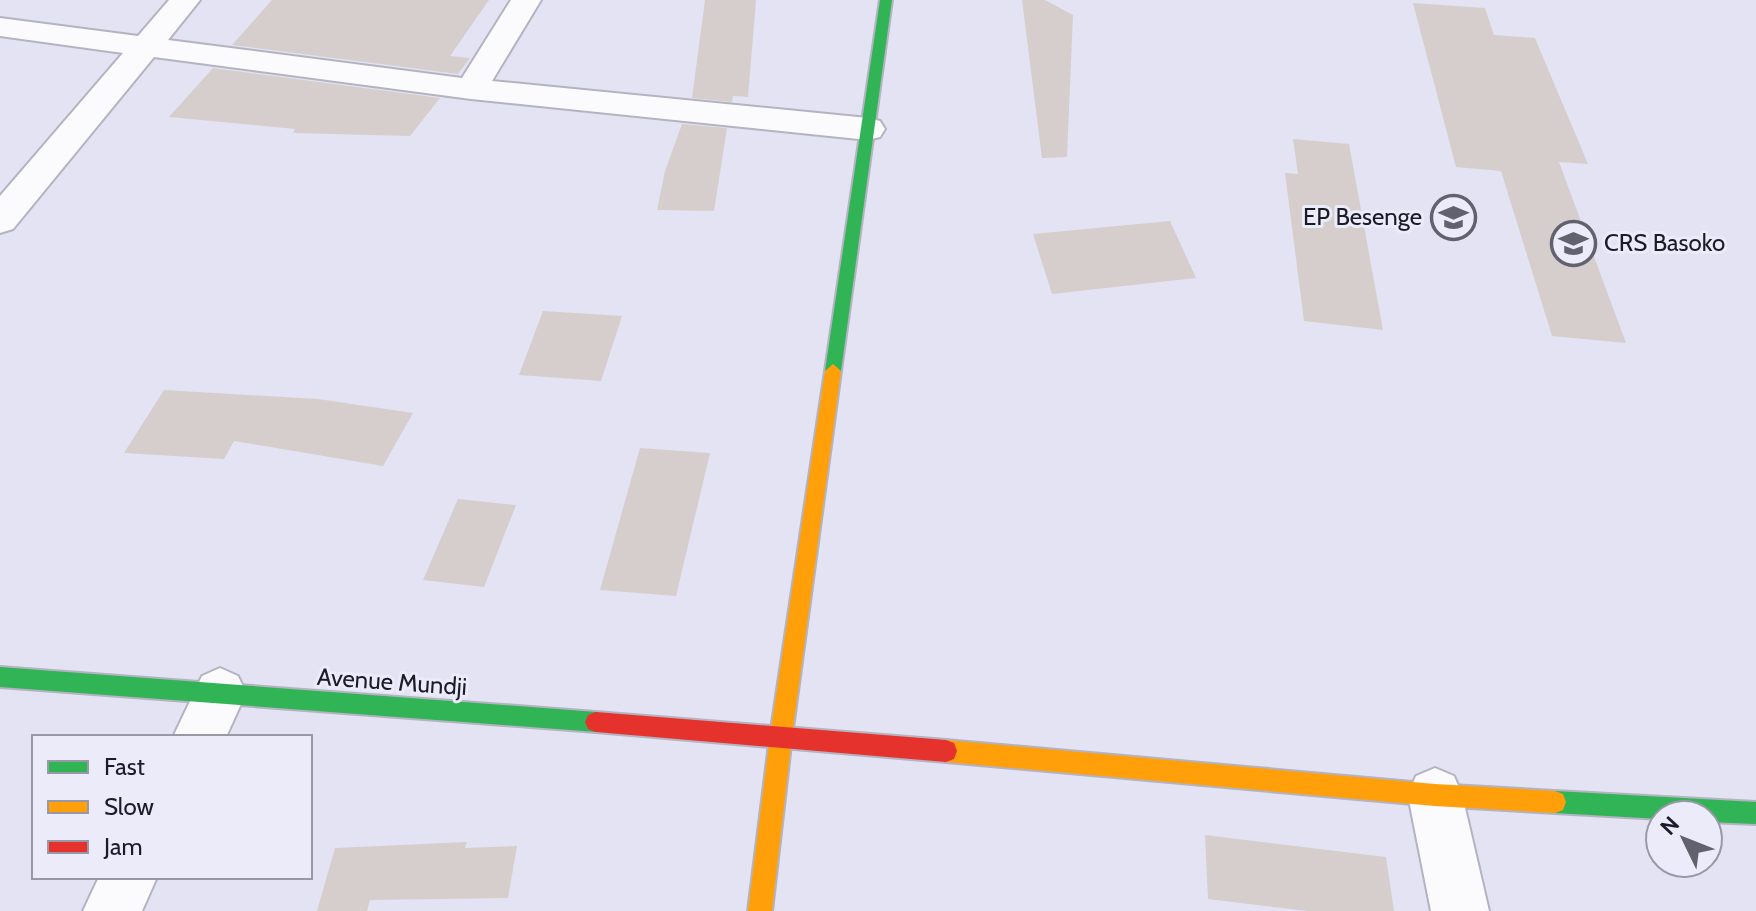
<svg xmlns="http://www.w3.org/2000/svg" width="1756" height="911" font-family="Cabin,sans-serif">
  <rect width="100%" height="100%" fill="#e3e3f4"/>
  <path fill="#d5cecd" d="M 272,0 L 489,0 L 450,56 L 470,58 L 458,74 L 232,45 Z
    M 705,0 L 756,0 L 748,97 L 733,96 L 732,102 L 692,98 Z
    M 1022,0 L 1045,0 L 1073,15 L 1067,157 L 1042,158 Z
    M 1413,3 L 1485,8 L 1494,35 L 1535,38 L 1588,164 L 1559,162 L 1626,343 L 1552,336 L 1501,171 L 1456,167 Z
    M 213,68 L 440,98 L 410,136 L 293,133 L 295,129 L 169,117 Z
    M 682,124 L 727,128 L 714,211 L 657,210 L 665,171 Z
    M 1293,139 L 1349,144 L 1383,330 L 1304,321 L 1285,173 L 1298,174 Z
    M 1170,221 L 1196,278 L 1052,294 L 1033,234 Z
    M 543,311 L 622,316 L 601,381 L 519,375 Z
    M 164,390 L 318,399 L 413,413 L 383,466 L 234,441 L 224,459 L 124,453 Z
    M 640,448 L 710,453 L 676,596 L 600,590 Z
    M 458,499 L 516,505 L 484,587 L 423,580 Z
    M 1205,835 L 1386,857 L 1394,911 L 1307,911 L 1208,899 Z
    M 467,842 L 465,848 L 517,846 L 508,898 L 370,900 L 367,911 L 317,911 L 335,848 Z"/>
  <g fill="none" stroke-linecap="round" stroke-linejoin="round">
    <defs>
      <path id="street" d="M 169,0 L 200,0 L 168,40 L 462,78 L 511,0 L 541,0 L 492,81 L 868,118 L 880,121 L 885,129 L 880,137 L 868,140 L 471,99 L 154,57 L 13,229 L 0,233 L 0,196 L 123,53 L 0,36 L 0,18 L 138,36 Z
        M 220,668 L 238,676 L 246,693 L 226,737 L 173,737 L 202,676 Z
        M 1435,768 L 1454,776 L 1462,795 L 1489,911 L 1431,911 L 1408,795 L 1416,776 Z
        M 99,877 L 157,877 L 142,911 L 83,911 Z"/>
      <path id="fast" d="M 880,0 L 892,0 L 841,371 L 833,378 L 825,371 Z
        M 0,667 L 596,712 L 604,715 L 607,722 L 604,729 L 596,732 L 0,687 Z
        M 1555,791 L 1756,802 L 1756,824 L 1708,822 L 1708,815 L 1660,815 L 1660,819 L 1555,813 L 1547,810 L 1544,802 L 1547,794 Z"/>
      <path id="slow" d="M 833,364 L 841,371 L 792,736 L 772,911 L 748,911 L 770,736 L 825,371 Z
        M 946,740 L 1435,784 L 1555,791 L 1563,794 L 1566,802 L 1563,810 L 1555,813 L 1435,806 L 946,762 L 938,759 L 935,751 L 938,743 Z"/>
      <path id="jam" d="M 596,712 L 946,740 L 954,743 L 957,751 L 954,759 L 946,762 L 596,732 L 588,729 L 585,722 L 588,715 Z"/>
    </defs>
    <use href="#street" stroke="#b3b3c1" stroke-width="4"/>
    <use href="#fast" stroke="#b3b3c1" stroke-width="4"/>
    <use href="#slow" stroke="#b3b3c1" stroke-width="4"/>
    <use href="#jam" stroke="#b3b3c1" stroke-width="4"/>
    <use href="#street" fill="#fbfbfd" fill-rule="evenodd"/>
    <use href="#fast" fill="#30b455" fill-rule="evenodd"/>
    <use href="#slow" fill="#ff9f0a" fill-rule="evenodd"/>
    <use href="#jam" fill="#e5322d" fill-rule="evenodd"/>
  </g>
  <defs>
    <symbol id="school-ring" viewBox="-11 -11 22 22"><circle r="9.5" fill="#ecebfa" stroke="#62626f" stroke-width="1.5"/><path d="M0-5L7-2L0 1L-7-2ZM-4 1L0 2.5L4 1V4Q0 6-4 4Z" fill="#62626f"/></symbol>
  </defs>
  <g fill-rule="evenodd">
    <use href="#school-ring" x="1428" y="192" width="51" height="51"/>
    <use href="#school-ring" x="1548" y="218" width="51" height="51"/>
  </g>
  <g text-anchor="middle" stroke-width="6" stroke-linejoin="round" paint-order="stroke">
    <g font-size="24" fill="#1c1c28" stroke="#ecebfa" text-anchor="end">
      <text x="1422" y="225">EP Besenge</text>
      <text x="1604" y="251" text-anchor="start">CRS Basoko</text>
    </g>
    <g font-size="24" fill="#1c1c28" stroke="#ecebfa">
      <text transform="translate(392 682) rotate(4)" y="8">Avenue Mundji</text>
    </g>
  </g>
  <rect x="32" y="735" width="280" height="144" fill="#ecebfa" stroke="#9998a6" stroke-width="2"/>
  <rect x="48" y="761" width="40" height="12" fill="#30b455" stroke="#9998a6" stroke-width="2"/>
  <text x="104" y="775" font-size="24" fill="#1c1c28">Fast</text>
  <rect x="48" y="801" width="40" height="12" fill="#ff9f0a" stroke="#9998a6" stroke-width="2"/>
  <text x="104" y="815" font-size="24" fill="#1c1c28">Slow</text>
  <rect x="48" y="841" width="40" height="12" fill="#e5322d" stroke="#9998a6" stroke-width="2"/>
  <text x="104" y="855" font-size="24" fill="#1c1c28">Jam</text>
  <g transform="translate(1684 839) rotate(313)"><circle r="38" fill="#ecebfa" stroke="#9998a6" stroke-width="2"/>
  <path d="M0-6L14 30L0 20L-14 30Z" fill="#62626f"/>
  <text y="-12" font-size="22" font-weight="bold" text-anchor="middle" fill="#1c1c28">N</text>
  </g>
</svg>
